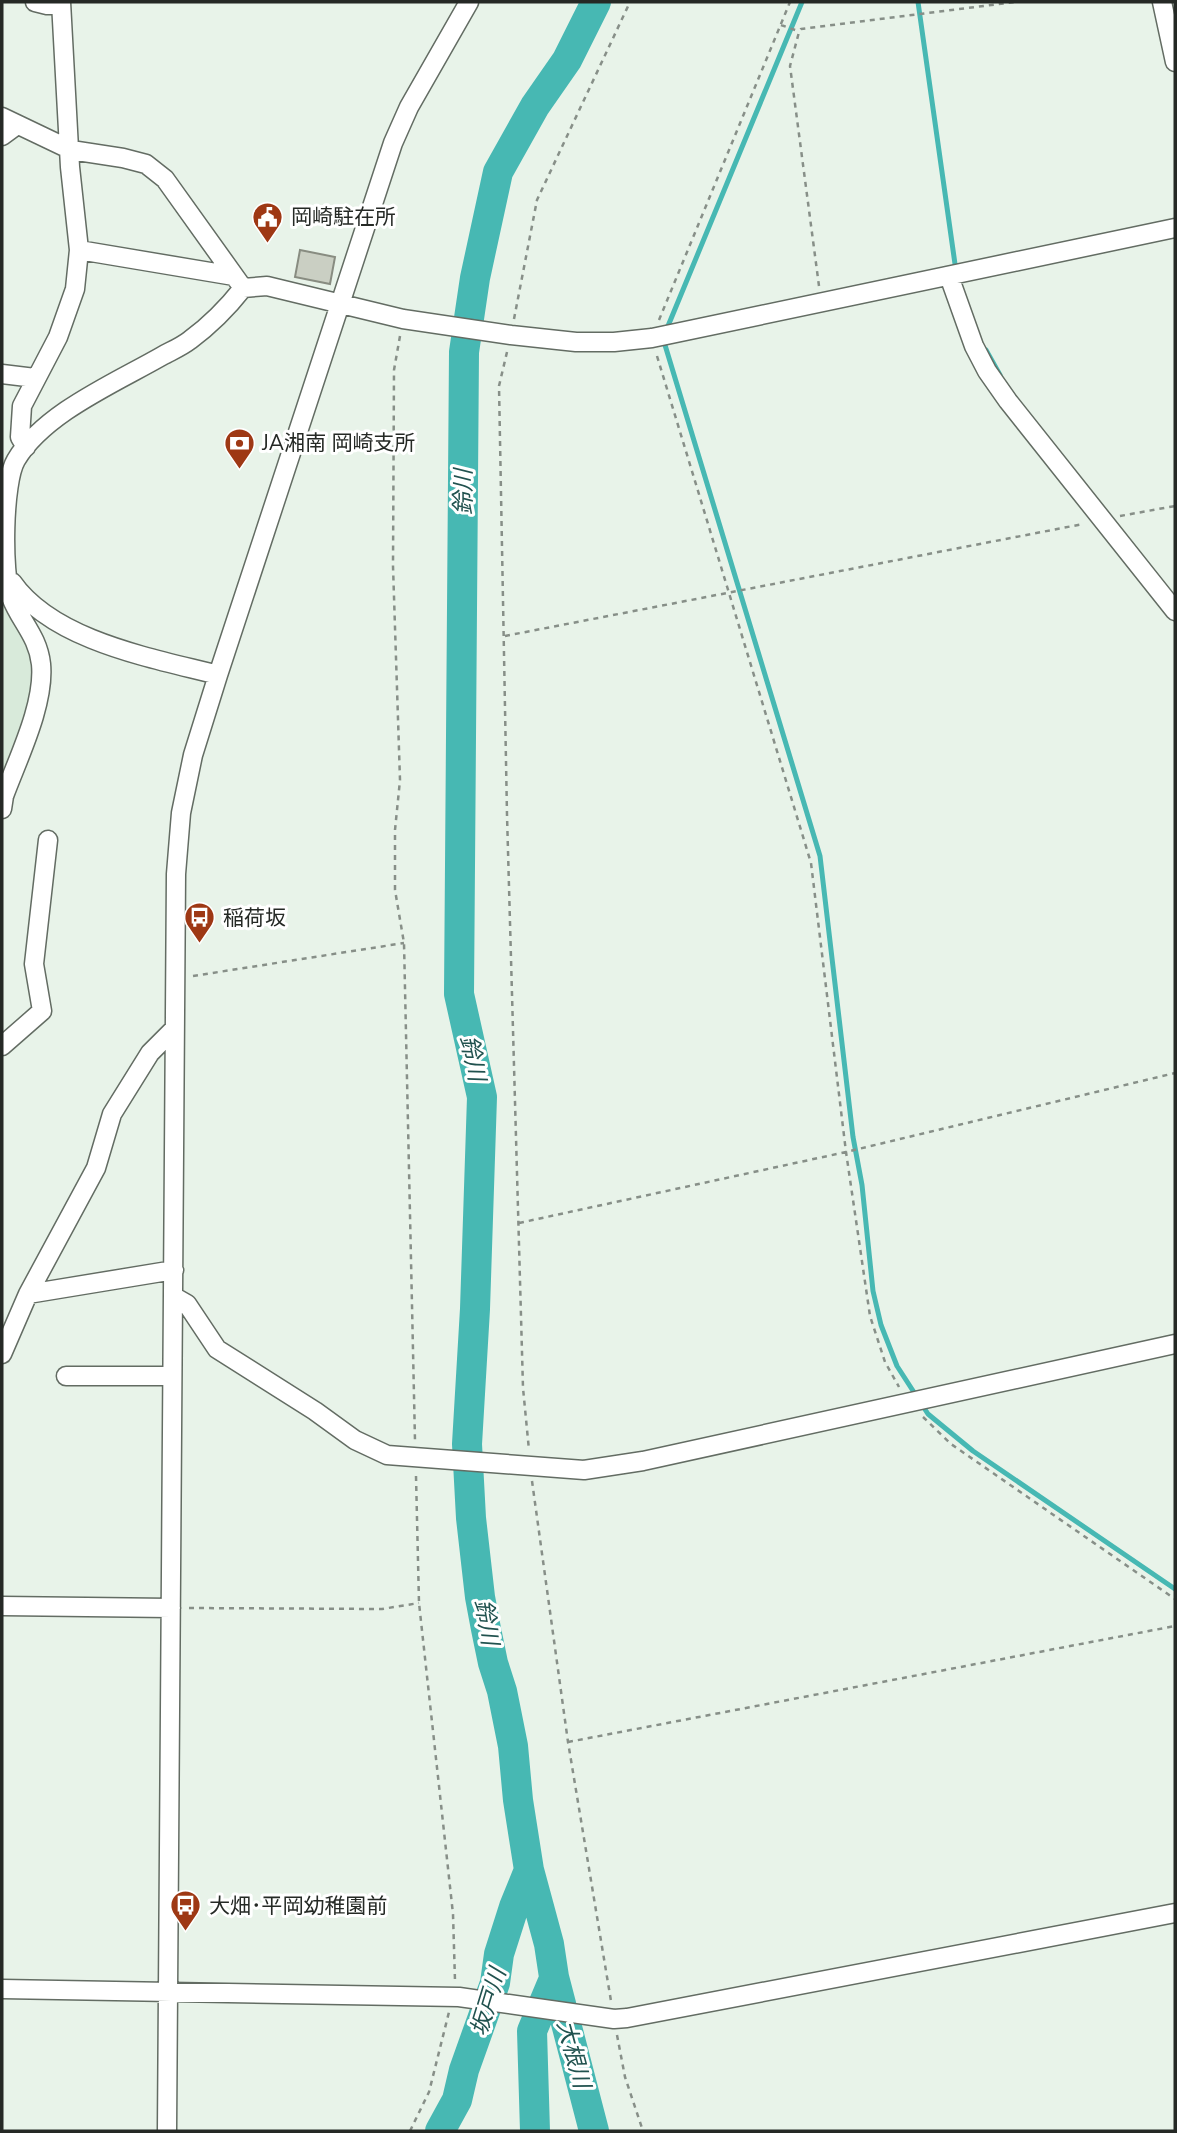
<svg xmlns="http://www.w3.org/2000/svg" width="1177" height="2133" font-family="'Nunito Sans','Noto Sans JP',sans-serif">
  <rect width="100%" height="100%" fill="#e8f3e9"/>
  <path fill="#d8eada" d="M 2,590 L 28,641 L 33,662 L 30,698 L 2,775 Z"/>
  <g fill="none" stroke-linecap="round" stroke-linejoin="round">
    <path stroke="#47b8b3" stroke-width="5" d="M 802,2 L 668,326 L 665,345 L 820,856 L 853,1137 L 862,1185 L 873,1291 L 881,1325 L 897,1366 L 928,1414 L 973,1451 L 1175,1589
      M 918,2 L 955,264
      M 986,350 L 1000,375"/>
    <path stroke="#47b8b3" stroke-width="30" d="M 440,2131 L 457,2100 L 464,2070 L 495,1983 L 499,1954 L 514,1907 L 529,1870
      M 535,2131 L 532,2031 L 553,1981
      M 594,2131 L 554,1977 L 549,1944 L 529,1870 L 518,1800 L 513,1746 L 502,1691 L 493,1663 L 486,1629 L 480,1597 L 471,1518 L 467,1444 L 475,1309 L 482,1097 L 459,994 L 464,352 L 475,278 L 498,172 L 535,106 L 567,60 L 596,2"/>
  </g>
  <path fill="#cacfc3" stroke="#888c81" stroke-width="2" d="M 300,250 L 335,257 L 330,284 L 295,277 Z"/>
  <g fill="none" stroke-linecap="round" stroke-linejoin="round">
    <defs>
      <path id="minor" d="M 35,2 L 47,5 L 61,5
        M 1162,2 L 1175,62
        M 2,117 L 71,150 L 123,158 L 146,164 L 165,179 L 243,288
        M 2,136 L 17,125
        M 79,250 L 234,276
        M 949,276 L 974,346 L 987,371 L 1008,401 L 1175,611
        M 2,374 L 35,378
        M 26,447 L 20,437 L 22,406 L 58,337 L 75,289 L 79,250 L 70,167 L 61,2
        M 12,582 C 53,641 152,658 218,675
        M 2,809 L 4,796 C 18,758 45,704 41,664 C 38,636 20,621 11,597 C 2,573 3,482 16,460 C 44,413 115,383 162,356 C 171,351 181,347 190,340 C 209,326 228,307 243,288 L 267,286 L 403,319 L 511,335 L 576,342 L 614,342 L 652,338 L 1175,228
        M 2,1046 L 42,1011 L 34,964 L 48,840
        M 28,1294 L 174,1270
        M 173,1296 L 187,1304 L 217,1349 L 315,1411 L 355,1440 L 387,1455 L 584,1470 L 643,1461 L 1175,1344
        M 2,1354 L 28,1294 L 96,1168 L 112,1114 L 150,1053 L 174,1029
        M 66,1376 L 172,1376
        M 2,1606 L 171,1608
        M 2,1989 L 459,1997 L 614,2019 L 627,2018 L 1175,1913
        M 167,2131 L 176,874 L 181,813 L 193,755 L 218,675 L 393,143 L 409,107 L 469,2"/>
    </defs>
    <use href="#minor" stroke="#636c63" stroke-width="21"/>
    <path stroke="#878f88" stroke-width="2.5" stroke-dasharray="5 5" stroke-linecap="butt" d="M 781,25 L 798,31
      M 819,286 L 790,66 L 799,32 L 801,29 L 1015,2
      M 514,319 L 537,200 L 630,2
      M 659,320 L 790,2
      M 400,336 L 394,370 L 393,566 L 400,780 L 395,830 L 395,890 L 404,943 L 415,1441
      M 507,352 L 499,386 L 507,815 L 523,1388 L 529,1450
      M 657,356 L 811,863 L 846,1152 L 870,1316 L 885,1362 L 899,1387
      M 1120,516 L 1175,506
      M 505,636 L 1083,524
      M 193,976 L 404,943
      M 519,1223 L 846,1152 L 1175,1073
      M 923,1417 L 951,1444 L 1175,1599
      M 416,1476 L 419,1603 L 453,1914 L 455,1981
      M 532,1481 L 568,1742 L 611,2001
      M 189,1608 L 382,1609 L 419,1603
      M 568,1742 L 1175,1626
      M 617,2035 L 625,2077 L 643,2131
      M 410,2131 L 429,2092 L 449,2012"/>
    <use href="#minor" stroke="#fff" stroke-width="18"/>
  </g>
  <defs>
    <symbol id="civic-pin" viewBox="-11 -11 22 30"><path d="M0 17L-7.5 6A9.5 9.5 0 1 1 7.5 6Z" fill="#9e3814" stroke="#fff"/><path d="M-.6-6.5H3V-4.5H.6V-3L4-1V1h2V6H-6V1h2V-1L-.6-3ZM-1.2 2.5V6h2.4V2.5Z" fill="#fff"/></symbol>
    <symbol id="bank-pin" viewBox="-11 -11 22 30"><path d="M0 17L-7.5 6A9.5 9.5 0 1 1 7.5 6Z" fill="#9e3814" stroke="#fff"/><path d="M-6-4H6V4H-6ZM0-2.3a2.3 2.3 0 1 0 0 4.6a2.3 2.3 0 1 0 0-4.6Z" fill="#fff"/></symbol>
    <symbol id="bus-pin" viewBox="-11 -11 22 30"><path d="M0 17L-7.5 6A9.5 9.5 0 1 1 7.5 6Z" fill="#9e3814" stroke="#fff"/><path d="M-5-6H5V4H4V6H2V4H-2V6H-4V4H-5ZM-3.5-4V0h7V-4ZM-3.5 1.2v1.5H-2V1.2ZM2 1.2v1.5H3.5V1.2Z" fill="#fff"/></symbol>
  </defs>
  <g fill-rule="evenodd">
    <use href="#civic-pin" x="250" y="200" width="35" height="47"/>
    <use href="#bank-pin" x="222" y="426" width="35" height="47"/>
    <use href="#bus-pin" x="182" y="900" width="35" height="47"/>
    <use href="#bus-pin" x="168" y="1888" width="35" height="47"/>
  </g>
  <g text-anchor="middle" stroke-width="6" stroke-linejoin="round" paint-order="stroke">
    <g font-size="21" fill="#252925" stroke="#fff" text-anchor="start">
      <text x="291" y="224">岡崎駐在所</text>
      <text x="262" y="450">JA湘南 岡崎支所</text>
      <text x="223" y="925">稲荷坂</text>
      <text x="209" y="1913">大畑･平岡幼稚園前</text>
    </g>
    <g font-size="23" font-style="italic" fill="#21524f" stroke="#fff">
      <text transform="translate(463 492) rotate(-90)" y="8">鈴川</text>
      <text transform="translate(473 1058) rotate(78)" y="8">鈴川</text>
      <text transform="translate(487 1622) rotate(80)" y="8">鈴川</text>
      <text transform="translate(488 2002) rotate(-73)" y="8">坂戸川</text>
      <text transform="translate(574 2054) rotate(75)" y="8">大根川</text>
    </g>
  </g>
  <rect width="1177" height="2133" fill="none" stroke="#252925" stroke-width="7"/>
</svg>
